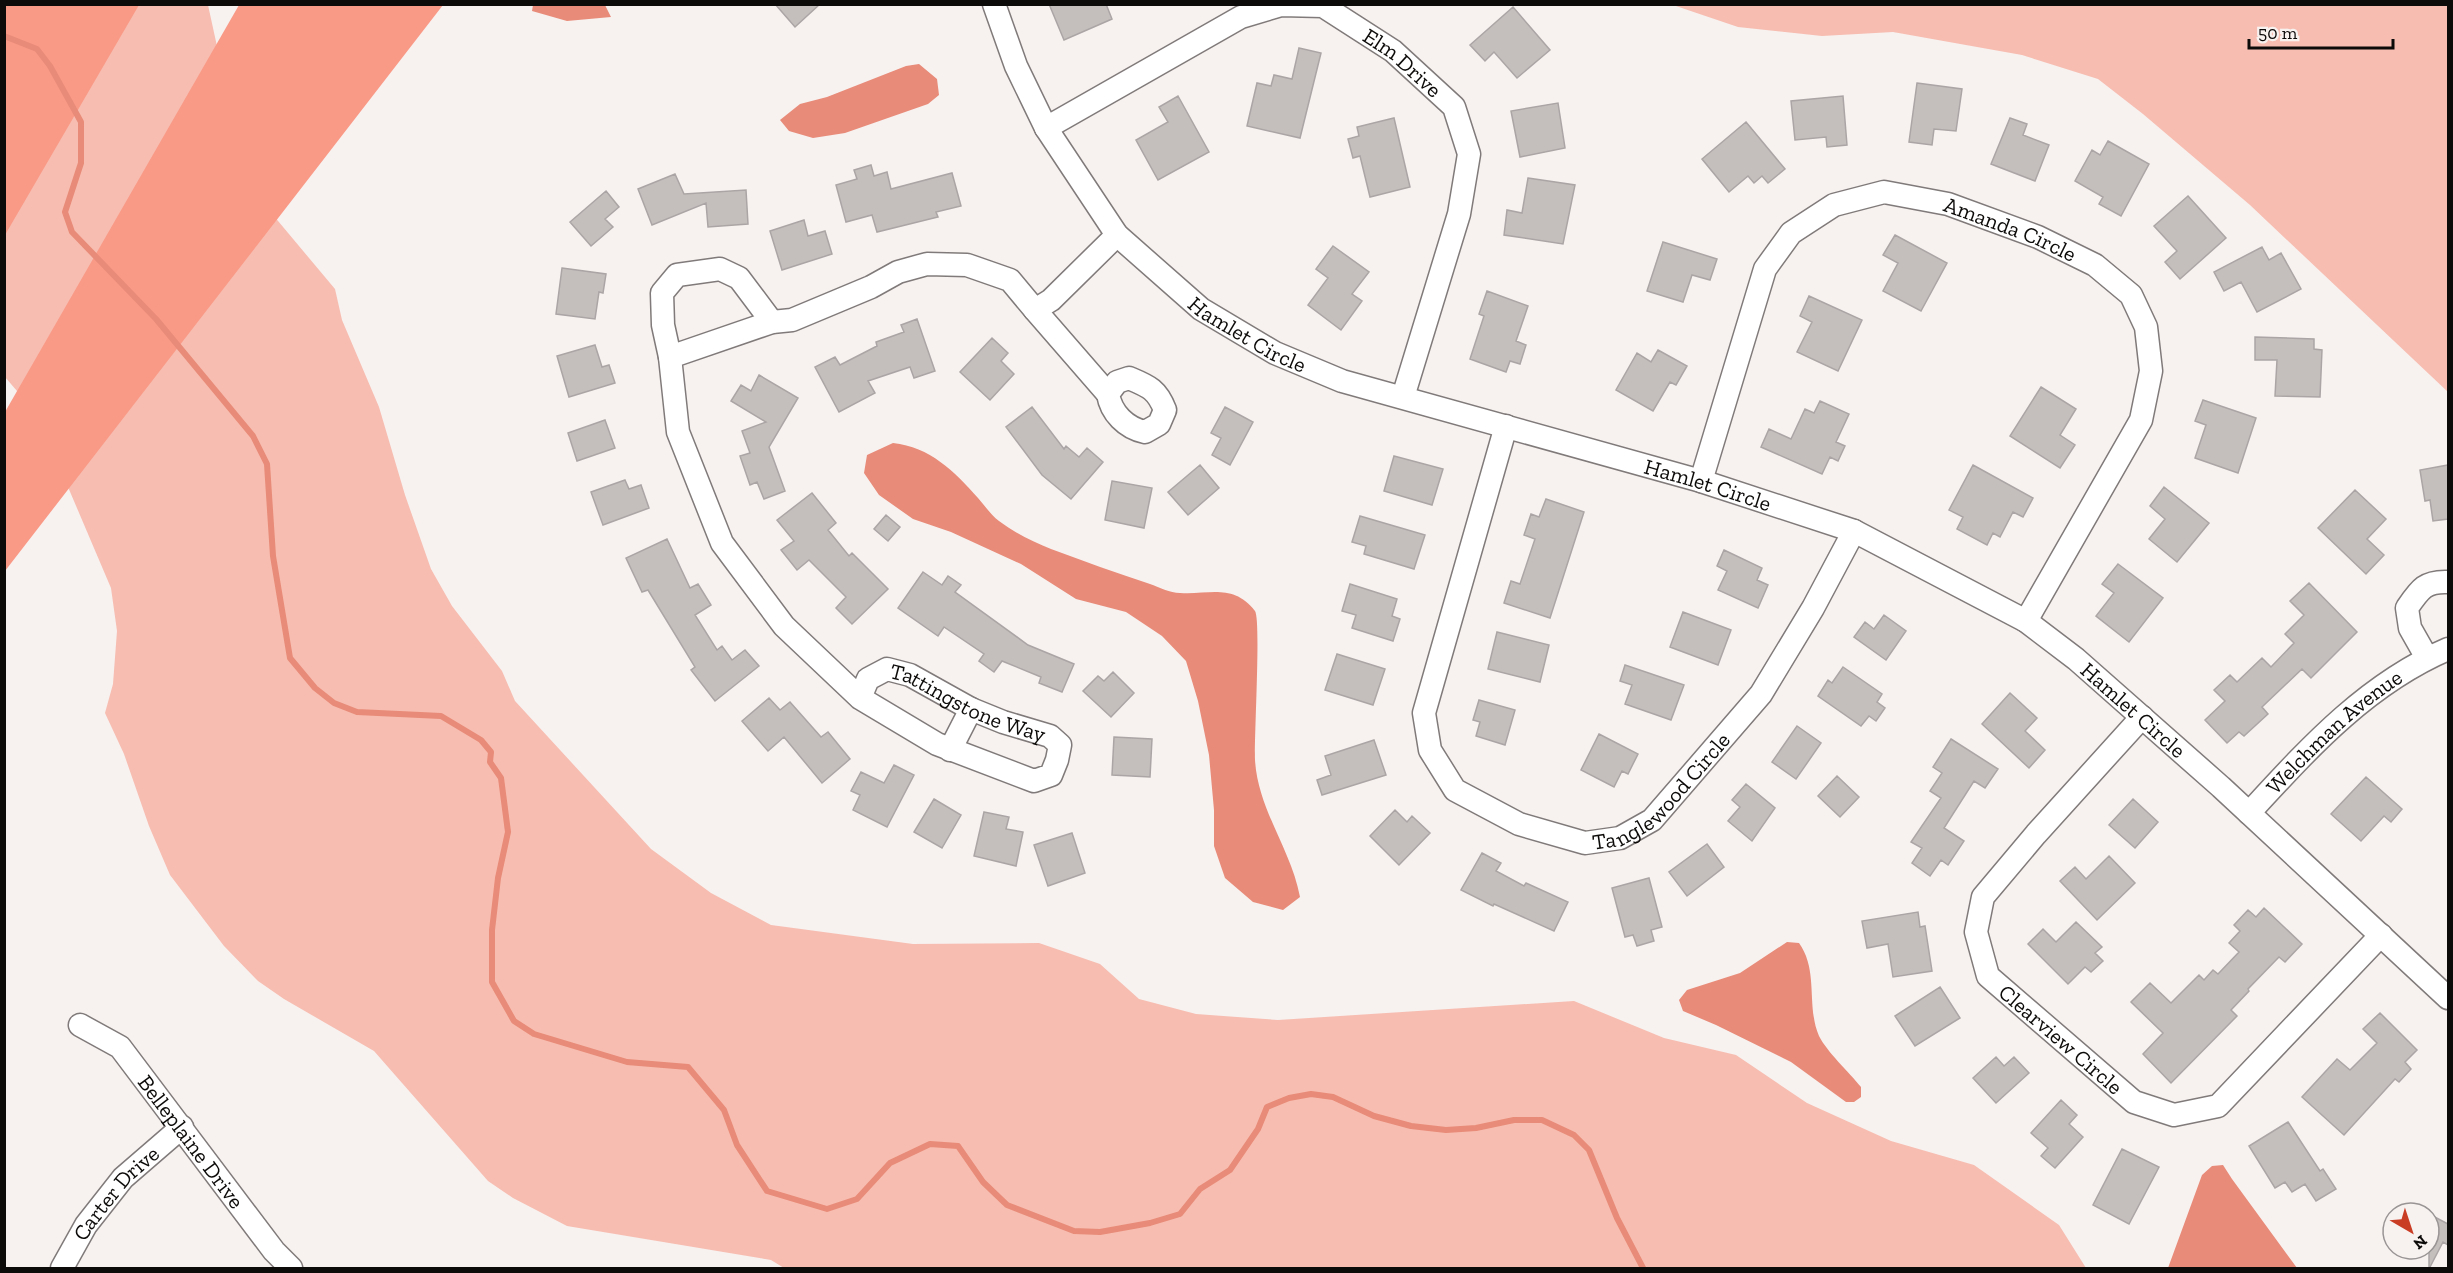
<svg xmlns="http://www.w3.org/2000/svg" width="2453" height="1273" font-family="'Zilla Slab',serif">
  <rect width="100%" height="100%" fill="#f7f1f0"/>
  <path fill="#f7bdb0" d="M 5,5 L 208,5 L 247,184 L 335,289 L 342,320 L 379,407 L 405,495 L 431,569 L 452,606 L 502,671 L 515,701 L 651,849 L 711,893 L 771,925 L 913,944 L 1039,943 L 1100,964 L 1139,999 L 1196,1014 L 1278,1020 L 1574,1001 L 1664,1038 L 1736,1055 L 1807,1103 L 1891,1141 L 1974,1165 L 2059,1225 L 2086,1268 L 784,1268 L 771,1260 L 567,1226 L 513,1198 L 488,1181 L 374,1051 L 284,999 L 258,981 L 224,946 L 170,875 L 149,826 L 124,754 L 105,713 L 113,684 L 117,631 L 111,588 L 48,440 L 17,391 L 5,377 Z
    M 1673,5 L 2448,5 L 2448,392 L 2250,205 L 2143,114 L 2098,79 L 2022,55 L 1893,32 L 1822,36 L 1738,27 Z"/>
  <path fill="#f99a87" d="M 5,4 L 139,5 L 5,235 L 4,5 Z
    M 239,5 L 443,5 L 5,571 L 5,412 Z"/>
  <path fill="#e88b78" d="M 533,5 L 605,5 L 611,17 L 567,21 L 532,11 Z
    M 919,64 L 937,79 L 939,95 L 928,104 L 845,133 L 813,138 L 789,131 L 780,120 L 800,104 L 827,97 L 906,66 Z
    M 893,443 C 930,447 954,471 978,498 C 985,506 991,515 999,521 C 1015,533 1033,542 1051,549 C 1084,561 1116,573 1150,584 C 1159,587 1170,593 1180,593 C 1209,595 1233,583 1255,611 C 1261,620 1254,738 1255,760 C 1258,810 1291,849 1300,897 L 1283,910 L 1253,902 L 1225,878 L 1214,846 L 1214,810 L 1209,755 L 1198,701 L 1186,661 L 1162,636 L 1126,612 L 1076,599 L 1021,564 L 951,532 L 913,519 L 879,495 L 864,473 L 867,455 Z
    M 1787,942 L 1799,943 C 1819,971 1806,1006 1819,1036 C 1827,1052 1849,1072 1861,1087 L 1861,1097 L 1854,1102 L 1846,1102 L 1791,1062 L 1716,1025 L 1683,1011 L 1679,1000 L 1687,990 L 1740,973 Z
    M 2223,1165 L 2232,1179 L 2297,1268 L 2168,1268 L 2202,1175 L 2212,1166 Z"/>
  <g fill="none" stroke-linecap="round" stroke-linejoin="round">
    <path stroke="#e88b78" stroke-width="6" d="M 4,36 L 37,49 L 50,66 L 81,122 L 81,163 L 65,212 L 72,232 L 156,319 L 253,436 L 267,464 L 273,556 L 290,658 L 315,688 L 334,703 L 357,712 L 441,716 L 481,740 L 491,752 L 490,762 L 501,778 L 508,832 L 498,878 L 492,930 L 492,982 L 514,1021 L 534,1034 L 627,1062 L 688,1067 L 724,1110 L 737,1145 L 767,1191 L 827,1209 L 857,1199 L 890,1163 L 930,1144 L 958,1146 L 983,1182 L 1007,1205 L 1074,1231 L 1100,1232 L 1150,1223 L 1180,1214 L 1200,1189 L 1230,1170 L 1258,1129 L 1267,1107 L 1289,1098 L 1311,1094 L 1333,1097 L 1374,1116 L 1411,1126 L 1446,1130 L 1476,1128 L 1514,1120 L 1542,1120 L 1574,1135 L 1589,1150 L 1617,1218 L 1643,1268"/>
  </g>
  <path fill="#c4bebd" stroke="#aba6a5" stroke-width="1.5" d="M 775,4 L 820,4 L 795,27 Z
    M 1049,4 L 1106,4 L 1112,19 L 1064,40 Z
    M 1513,7 L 1550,50 L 1517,78 L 1494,52 L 1485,61 L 1470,45 Z
    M 1299,48 L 1321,53 L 1300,138 L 1247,126 L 1257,83 L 1271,86 L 1274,75 L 1292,79 Z
    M 1917,83 L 1962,89 L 1956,131 L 1934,129 L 1932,145 L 1909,142 Z
    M 1178,96 L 1209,152 L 1158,180 L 1136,140 L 1168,122 L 1159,107 Z
    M 1843,96 L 1847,145 L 1827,147 L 1826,137 L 1795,140 L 1791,101 Z
    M 1558,103 L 1565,148 L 1520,157 L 1511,111 Z
    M 1394,118 L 1410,187 L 1370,197 L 1360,156 L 1353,158 L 1348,139 L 1359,136 L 1357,127 Z
    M 2010,118 L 2027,124 L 2023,135 L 2049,145 L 2035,181 L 1991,164 Z
    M 1746,122 L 1785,169 L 1768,183 L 1762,176 L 1754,183 L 1748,176 L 1729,192 L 1702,159 Z
    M 2108,141 L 2149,164 L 2121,216 L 2099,204 L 2103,197 L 2075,181 L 2092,150 L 2100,155 Z
    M 871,165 L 874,176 L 887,172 L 891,189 L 952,173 L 961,206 L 936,212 L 938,217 L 877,232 L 872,215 L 846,222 L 836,185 L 857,179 L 854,170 Z
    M 675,174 L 684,194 L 746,190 L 748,224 L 708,227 L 706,203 L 652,225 L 638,189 Z
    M 1528,178 L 1575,185 L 1563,244 L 1504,235 L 1507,210 L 1522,213 Z
    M 606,191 L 619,207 L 605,219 L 613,227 L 591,246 L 570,222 Z
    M 2188,196 L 2226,238 L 2180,279 L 2165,262 L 2177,251 L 2154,226 Z
    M 804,220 L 808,236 L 825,231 L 832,254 L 782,270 L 770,231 Z
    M 1895,235 L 1947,263 L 1921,311 L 1883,291 L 1898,263 L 1883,255 Z
    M 1663,242 L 1717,259 L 1710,280 L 1692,275 L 1683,302 L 1647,291 Z
    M 1333,246 L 1369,272 L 1352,294 L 1362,301 L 1341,330 L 1308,305 L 1328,278 L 1316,269 Z
    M 2262,247 L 2269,260 L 2281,253 L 2301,289 L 2257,312 L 2241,282 L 2224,291 L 2214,272 Z
    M 562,268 L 606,274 L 603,293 L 599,292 L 595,319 L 556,314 Z
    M 1487,291 L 1528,306 L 1516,341 L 1526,345 L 1520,364 L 1510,361 L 1506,372 L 1470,359 L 1484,316 L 1479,314 Z
    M 1809,296 L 1862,320 L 1838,371 L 1797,352 L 1812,322 L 1800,316 Z
    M 917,319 L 935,371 L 914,378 L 910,367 L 868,381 L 875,393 L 839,412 L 815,367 L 835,357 L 840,365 L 877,346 L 876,342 L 904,332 L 901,325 Z
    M 2255,337 L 2314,339 L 2314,349 L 2322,350 L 2320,397 L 2275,396 L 2277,360 L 2255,360 Z
    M 992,338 L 1008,353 L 1001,361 L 1014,374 L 990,400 L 960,372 Z
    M 595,345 L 602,367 L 609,365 L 615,383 L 569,397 L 557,356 Z
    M 1658,350 L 1687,366 L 1676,385 L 1670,382 L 1653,411 L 1616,390 L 1637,353 L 1651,362 Z
    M 759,375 L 798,398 L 769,447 L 785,491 L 764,499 L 757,482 L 750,485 L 740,456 L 750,453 L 742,431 L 766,422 L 731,401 L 741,385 L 751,391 Z
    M 2041,387 L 2076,409 L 2060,435 L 2075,445 L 2060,468 L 2010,436 Z
    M 2203,400 L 2256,418 L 2238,473 L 2195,458 L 2206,425 L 2195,421 Z
    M 1820,401 L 1849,414 L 1836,442 L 1845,446 L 1838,461 L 1830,457 L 1822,474 L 1761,447 L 1769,429 L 1791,439 L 1805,409 L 1814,413 Z
    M 1032,407 L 1064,449 L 1066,446 L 1079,457 L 1087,448 L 1103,462 L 1071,499 L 1042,475 L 1006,427 Z
    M 1225,407 L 1253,422 L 1230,465 L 1212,455 L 1221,438 L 1211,433 Z
    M 605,420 L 615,448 L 577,461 L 568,433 Z
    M 1394,456 L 1443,469 L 1432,505 L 1384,491 Z
    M 1200,465 L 1219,488 L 1188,515 L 1168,492 Z
    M 1973,465 L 2033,498 L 2023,517 L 2013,512 L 2000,537 L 1993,533 L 1987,545 L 1957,529 L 1963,517 L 1949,510 Z
    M 2448,465 L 2448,519 L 2433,521 L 2430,500 L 2425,501 L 2420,470 Z
    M 625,480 L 629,489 L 641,485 L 649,508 L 603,525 L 591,492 Z
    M 1112,481 L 1152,488 L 1144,528 L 1105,520 Z
    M 2164,487 L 2209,523 L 2177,562 L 2149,539 L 2165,519 L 2150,506 Z
    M 2355,490 L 2386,519 L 2367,539 L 2384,555 L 2366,574 L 2318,528 Z
    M 812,493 L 836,523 L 828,530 L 849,556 L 852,553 L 888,589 L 852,624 L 836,608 L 846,597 L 809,560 L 797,570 L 781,550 L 794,541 L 777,520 Z
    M 1546,499 L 1584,512 L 1550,618 L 1504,603 L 1511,581 L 1520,584 L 1535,539 L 1524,535 L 1531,514 L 1539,517 Z
    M 886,515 L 900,527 L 888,541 L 874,529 Z
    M 1360,516 L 1425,535 L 1414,569 L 1364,554 L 1366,546 L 1352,542 Z
    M 667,539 L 690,588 L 698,584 L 711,605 L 695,615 L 717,650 L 722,646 L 732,660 L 745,650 L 759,666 L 715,701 L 691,670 L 695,667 L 648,590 L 642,592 L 626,558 Z
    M 1724,550 L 1762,568 L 1757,580 L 1768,585 L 1758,608 L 1718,590 L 1727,571 L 1717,566 Z
    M 2118,564 L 2163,598 L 2129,642 L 2096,616 L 2114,593 L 2102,584 Z
    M 923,572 L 942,585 L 948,576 L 961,585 L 955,592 L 1028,645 L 1074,664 L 1062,692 L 1039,683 L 1041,677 L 1002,661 L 994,672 L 979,661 L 984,654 L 944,627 L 938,636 L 898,608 Z
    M 2309,583 L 2357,632 L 2311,678 L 2302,669 L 2262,707 L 2268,714 L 2244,736 L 2239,732 L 2227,743 L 2205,720 L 2225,701 L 2214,690 L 2230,675 L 2237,682 L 2262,658 L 2271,667 L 2294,643 L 2285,634 L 2304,615 L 2290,601 Z
    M 1350,584 L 1397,599 L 1392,616 L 1400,619 L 1393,641 L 1352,628 L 1356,615 L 1342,611 Z
    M 1683,612 L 1731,630 L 1718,665 L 1670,647 Z
    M 1884,615 L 1906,631 L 1886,660 L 1854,637 L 1865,622 L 1874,629 Z
    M 1497,632 L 1549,645 L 1540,682 L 1488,669 Z
    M 1337,654 L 1385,669 L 1373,705 L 1325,690 Z
    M 1625,665 L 1684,685 L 1671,720 L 1625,704 L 1632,685 L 1620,681 Z
    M 1843,667 L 1882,694 L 1877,702 L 1885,708 L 1876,721 L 1869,716 L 1861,726 L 1818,696 L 1828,680 L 1832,683 Z
    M 1113,672 L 1134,693 L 1111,717 L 1083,691 L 1098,676 L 1104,681 Z
    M 2010,693 L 2037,718 L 2025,731 L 2045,750 L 2029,768 L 1982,724 Z
    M 769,698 L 780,710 L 790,702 L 821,737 L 828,732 L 850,759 L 822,783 L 784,737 L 768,751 L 742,721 Z
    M 1479,700 L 1515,710 L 1505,745 L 1476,736 L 1480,722 L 1473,720 Z
    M 1797,726 L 1821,743 L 1796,779 L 1772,762 Z
    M 1599,734 L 1638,754 L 1628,774 L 1622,771 L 1614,787 L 1581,770 Z
    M 1114,737 L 1152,739 L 1150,777 L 1112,775 Z
    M 1951,739 L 1998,769 L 1985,788 L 1974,781 L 1944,828 L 1964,841 L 1948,865 L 1941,860 L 1930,876 L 1912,863 L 1922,848 L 1911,842 L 1941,798 L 1930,791 L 1942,773 L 1933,767 Z
    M 1374,740 L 1386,775 L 1322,795 L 1317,780 L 1331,775 L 1325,756 Z
    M 894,765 L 914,775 L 887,827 L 853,810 L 860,795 L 851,791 L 861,772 L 884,783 Z
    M 1837,776 L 1859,797 L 1840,817 L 1818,796 Z
    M 2366,777 L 2402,809 L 2391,822 L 2384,816 L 2361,841 L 2331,814 Z
    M 1746,784 L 1775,808 L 1752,841 L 1728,821 L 1740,807 L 1732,800 Z
    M 934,799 L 961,815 L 942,848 L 914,832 Z
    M 2133,799 L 2158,822 L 2135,848 L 2109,825 Z
    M 1395,810 L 1407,822 L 1412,816 L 1430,833 L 1399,865 L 1370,836 Z
    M 984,812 L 1009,817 L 1006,829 L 1023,832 L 1016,866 L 974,856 Z
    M 1072,833 L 1085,873 L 1048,886 L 1034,845 Z
    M 1707,844 L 1724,867 L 1687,896 L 1669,872 Z
    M 1482,853 L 1501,863 L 1496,871 L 1524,886 L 1526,883 L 1568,902 L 1554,931 L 1494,904 L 1493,906 L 1461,890 Z
    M 2109,856 L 2135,883 L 2097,920 L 2060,881 L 2075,867 L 2086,879 Z
    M 1649,878 L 1662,927 L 1651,930 L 1654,941 L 1637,946 L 1633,935 L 1625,937 L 1612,888 Z
    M 2264,908 L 2302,944 L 2285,962 L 2279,957 L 2248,989 L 2249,991 L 2231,1010 L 2237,1016 L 2171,1083 L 2143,1054 L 2163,1033 L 2131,1002 L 2150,983 L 2171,1003 L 2199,975 L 2204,980 L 2213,970 L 2218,974 L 2239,952 L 2229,943 L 2240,931 L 2234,925 L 2248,910 L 2256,917 Z
    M 1918,912 L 1920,927 L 1925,926 L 1932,971 L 1893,977 L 1888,944 L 1867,948 L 1862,921 Z
    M 2076,922 L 2102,947 L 2095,953 L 2103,961 L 2091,972 L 2085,967 L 2068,984 L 2028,944 L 2043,929 L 2056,942 Z
    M 1940,987 L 1960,1018 L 1915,1046 L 1895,1016 Z
    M 2380,1013 L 2417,1050 L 2405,1062 L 2411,1069 L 2399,1082 L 2395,1079 L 2344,1135 L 2302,1097 L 2337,1059 L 2350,1070 L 2377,1043 L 2363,1029 Z
    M 1996,1057 L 2004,1066 L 2014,1057 L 2029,1073 L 1996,1103 L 1973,1078 Z
    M 2061,1100 L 2077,1115 L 2069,1124 L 2083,1137 L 2055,1168 L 2041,1156 L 2048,1148 L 2031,1133 Z
    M 2288,1122 L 2320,1171 L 2323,1169 L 2336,1189 L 2316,1201 L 2305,1184 L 2292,1192 L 2285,1182 L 2275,1188 L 2249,1146 Z
    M 2122,1149 L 2159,1167 L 2129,1224 L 2093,1205 Z
    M 2429,1214 L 2448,1224 L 2448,1245 L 2443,1242 L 2429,1269 Z"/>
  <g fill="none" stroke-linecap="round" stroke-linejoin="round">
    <defs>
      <g id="minor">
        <path id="s1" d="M 994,4 L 1016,66 L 1046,128 L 1117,235 L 1201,309 L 1275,353 L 1342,381 L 1701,481 L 1854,531 L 2026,621 L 2076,659 L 2221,787 L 2448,998"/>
        <path id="s2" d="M 1046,128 L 1241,17 L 1281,5 L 1323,6 L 1393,51 L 1454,107 L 1469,154 L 1459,214 L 1403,397"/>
        <path d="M 1035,310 L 1108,394"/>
        <path d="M 670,357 L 663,325 L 662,293 L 677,275 L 720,269 L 739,278 L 772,322"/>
        <path d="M 1129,378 C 1148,386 1157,389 1165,410 L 1159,424 L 1145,432 C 1126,428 1111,413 1108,394 L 1117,382 Z"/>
        <path id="s3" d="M 1506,426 L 1424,713 L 1430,750 L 1455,790 L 1519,824 L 1585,843 L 1620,838 L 1652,820 L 1761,694 L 1813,608 L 1854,531"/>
        <path id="s4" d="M 1701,481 L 1765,269 L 1791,233 L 1834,205 L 1884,192 L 1948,204 L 2038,237 L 2095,265 L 2131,295 L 2146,327 L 2151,371 L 2141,420 L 2026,621"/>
        <path d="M 2427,658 L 2410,628 L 2407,608 C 2420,589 2425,581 2448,582"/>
        <path id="s5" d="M 860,698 L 868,679 L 887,669 L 910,675 L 971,709 L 1003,722 L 1050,736 L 1060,745 L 1057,760 L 1051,775 L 1034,781 L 937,744 L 860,698 L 784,626 L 722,543 L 678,432 L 670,357 L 772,322 L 792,320 L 871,287 L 898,272 L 927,264 L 967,265 L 1010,280 L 1035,310 L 1051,300 L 1117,235"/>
        <path id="s6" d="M 2142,717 L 2036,834 L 1983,897 L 1976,932 L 1988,976 L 2134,1102 L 2174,1115 L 2218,1106 L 2381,935"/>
        <path d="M 950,750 L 971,709"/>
        <path id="s7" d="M 2249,813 C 2308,749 2366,684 2448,649"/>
        <path id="s8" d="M 80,1025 L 120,1047 L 274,1251 L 291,1268"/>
        <path id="s9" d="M 62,1268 L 86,1225 L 123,1178 L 182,1127"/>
      </g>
    </defs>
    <use href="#minor" stroke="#807b7a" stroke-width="25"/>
    <use href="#minor" stroke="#fff" stroke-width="22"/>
  </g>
  <g text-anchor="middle" stroke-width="4.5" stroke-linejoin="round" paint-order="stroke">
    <g font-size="22" fill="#0d0b0a" stroke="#f7f1f0">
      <text dy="8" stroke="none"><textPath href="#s2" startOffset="406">Elm Drive</textPath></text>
      <text dy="8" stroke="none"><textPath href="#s4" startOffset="501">Amanda Circle</textPath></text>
      <text dy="8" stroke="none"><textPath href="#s1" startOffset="428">Hamlet Circle</textPath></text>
      <text dy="8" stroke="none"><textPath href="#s1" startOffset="914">Hamlet Circle</textPath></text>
      <text dy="8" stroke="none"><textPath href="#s5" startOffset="130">Tattingstone Way</textPath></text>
      <text dy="8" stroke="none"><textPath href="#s1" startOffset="1401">Hamlet Circle</textPath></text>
      <text dy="8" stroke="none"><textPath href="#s7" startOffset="118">Welchman Avenue</textPath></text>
      <text dy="8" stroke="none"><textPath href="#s3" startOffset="620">Tanglewood Circle</textPath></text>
      <text dy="8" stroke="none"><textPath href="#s6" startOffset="418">Clearview Circle</textPath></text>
      <text dy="8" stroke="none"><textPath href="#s8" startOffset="164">Belleplaine Drive</textPath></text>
      <text dy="8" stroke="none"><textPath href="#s9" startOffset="93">Carter Drive</textPath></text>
    </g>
  </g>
  <rect width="2453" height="1273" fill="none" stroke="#0d0b0a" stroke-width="12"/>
  <g transform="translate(2411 1231) rotate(141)"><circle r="28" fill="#f7f1f0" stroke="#999594" stroke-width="1.5"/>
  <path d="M0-4.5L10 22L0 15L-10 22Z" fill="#c93d25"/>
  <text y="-9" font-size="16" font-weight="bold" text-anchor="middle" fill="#0d0b0a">N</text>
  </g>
  <path d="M2249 39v9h144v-9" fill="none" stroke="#0d0b0a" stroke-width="3"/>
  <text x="2258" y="39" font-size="18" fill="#0d0b0a" stroke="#f7f1f0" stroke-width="4.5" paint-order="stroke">50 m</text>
</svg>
